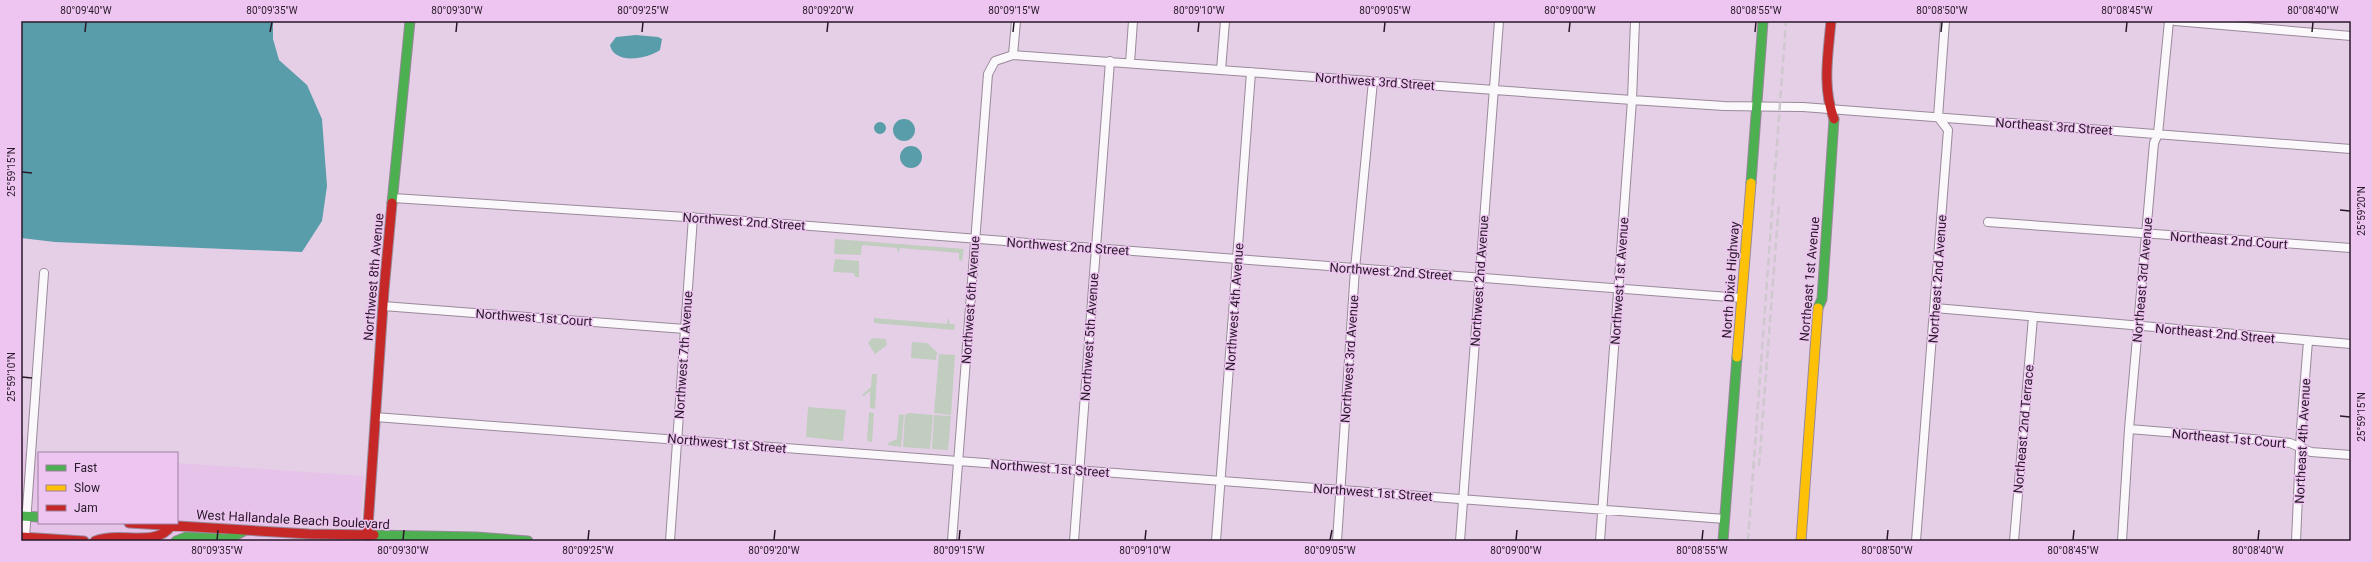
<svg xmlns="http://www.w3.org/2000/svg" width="2372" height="562" font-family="Roboto,sans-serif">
  <rect width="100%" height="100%" fill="#e5cfe6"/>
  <path fill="#e6c3e9" d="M 21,436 L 25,437 L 24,452 L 40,453 L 39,523 L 177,523 L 177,463 L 364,476 L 360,529 L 300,524 L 300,541 L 21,541 Z"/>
  <path fill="#c0cdbf" d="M 835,239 L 964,249 L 962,261 L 959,260 L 959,253 L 900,248 L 898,253 L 897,248 L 862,245 L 861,255 L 834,254 Z
    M 835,259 L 859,261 L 859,277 L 855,277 L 854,273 L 833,272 Z
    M 948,317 L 950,324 L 955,324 L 954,330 L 874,323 L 874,318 L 947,324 Z
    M 872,338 L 886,339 L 887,345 L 875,354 L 868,343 Z
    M 912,342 L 927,343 L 937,352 L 936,360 L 911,358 Z
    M 939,354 L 955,355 L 951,415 L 934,413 Z
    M 872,374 L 877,374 L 875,409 L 870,408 L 870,391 L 864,396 L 862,395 L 871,387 Z
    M 808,407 L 846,410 L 843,441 L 806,437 Z
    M 869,412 L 874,413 L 872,442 L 867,441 Z
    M 909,413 L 933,415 L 930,449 L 903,447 L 905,415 Z
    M 899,414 L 904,415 L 901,447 L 888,445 L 888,443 L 897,439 Z
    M 934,415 L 951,416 L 948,450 L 932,449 Z"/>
  <path fill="#5a9daa" d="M 21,21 L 273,21 L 273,39 L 279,60 L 307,85 L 322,119 L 327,186 L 322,221 L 302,252 L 55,242 L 21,238 Z
    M 636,35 L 658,37 L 662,39 L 660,50 C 647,59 614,65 610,45 L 616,37 Z
    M893 130a11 11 0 1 1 22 0a11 11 0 1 1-22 0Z
    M874 128a6 6 0 1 1 12 0a6 6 0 1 1-12 0Z
    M900 157a11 11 0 1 1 22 0a11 11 0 1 1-22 0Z"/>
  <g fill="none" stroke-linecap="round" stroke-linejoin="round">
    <defs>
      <path id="street" d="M 2175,21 L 2351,36
        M 1013,55 L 1016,21
        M 1130,63 L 1133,21
        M 1221,70 L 1225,21
        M 393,198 L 732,220 L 1742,298
        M 1988,222 L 2351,248
        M 383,306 L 685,329
        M 1935,308 L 2351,344
        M 375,417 L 1725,519
        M 2129,429 L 2252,439 L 2290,443 L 2311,452 L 2351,455
        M 25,537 L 44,273
        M 670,541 L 693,217
        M 952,541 L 988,74 L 995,61 L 1013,55 L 1632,100 L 1724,106 L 1803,107 L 2351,149
        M 1074,541 L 1110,61
        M 1216,541 L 1251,72
        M 1337,541 L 1355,269 L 1373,81
        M 1460,541 L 1499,21
        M 1600,541 L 1632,100 L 1635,21
        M 1916,541 L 1948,130 L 1938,117 L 1945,21
        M 2014,541 L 2033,317
        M 2122,541 L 2129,429 L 2154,143 L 2158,134 L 2169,21
        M 2296,541 L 2301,429 L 2308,341"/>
      <path id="fast" d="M 1751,183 L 1763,21
        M 392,203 L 410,21
        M 1818,308 L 1822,299 L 1834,119
        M 21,516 L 39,517
        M 374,535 L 476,537 L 528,541
        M 176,541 L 186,537 L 228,539 L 244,531
        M 1723,541 L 1737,357"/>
      <path id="slow" d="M 1737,357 L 1751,183
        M 1801,541 L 1818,308"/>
      <path id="jam" d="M 1831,21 C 1828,55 1822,87 1834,119
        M 129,523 L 309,534 L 374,535
        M 21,537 L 84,541
        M 95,541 C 120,531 156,548 171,526
        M 367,541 L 384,290 L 392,203"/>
    </defs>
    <use href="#street" stroke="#99899a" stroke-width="10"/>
    <use href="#fast" stroke="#99899a" stroke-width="11"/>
    <use href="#slow" stroke="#99899a" stroke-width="11"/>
    <use href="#jam" stroke="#99899a" stroke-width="11"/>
    <use href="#street" stroke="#fbf8fb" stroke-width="8"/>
    <use href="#fast" stroke="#4caf50" stroke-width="9"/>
    <use href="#slow" stroke="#ffc107" stroke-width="9"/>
    <use href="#jam" stroke="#c62828" stroke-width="9"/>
    <path stroke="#cfc8cf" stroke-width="2.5" stroke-dasharray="8 4" stroke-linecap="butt" d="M 1759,466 L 1779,203
      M 1748,541 L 1786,21"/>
  </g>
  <path fill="none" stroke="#281929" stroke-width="1.5" d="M 85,32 L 86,22M 270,32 L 272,22M 456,32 L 457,22M 642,32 L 643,22M 827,32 L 828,22M 1013,32 L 1014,22M 1198,32 L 1199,22M 1384,32 L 1385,22M 1569,32 L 1570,22M 1755,32 L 1756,22M 1941,32 L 1942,22M 2126,32 L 2127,22M 2312,32 L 2313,22M 22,172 L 32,173M 2340,210 L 2350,211M 22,377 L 32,378M 2340,416 L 2350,417M 217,540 L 218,530M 403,540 L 404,530M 588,540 L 589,530M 774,540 L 775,530M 959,540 L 960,530M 1145,540 L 1146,530M 1330,540 L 1332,530M 1516,540 L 1517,530M 1702,540 L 1703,530M 1887,540 L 1888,530M 2073,540 L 2074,530M 2258,540 L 2259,530"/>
  <g text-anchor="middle" stroke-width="3" stroke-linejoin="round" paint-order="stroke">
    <g font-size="13" fill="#281929" stroke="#edc5f0">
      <text transform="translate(1375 81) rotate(4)" y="5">Northwest 3rd Street</text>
      <text transform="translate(2054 126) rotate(4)" y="5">Northeast 3rd Street</text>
      <text transform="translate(744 221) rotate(4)" y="5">Northwest 2nd Street</text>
      <text transform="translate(2229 240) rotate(4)" y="5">Northeast 2nd Court</text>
      <text transform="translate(1068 246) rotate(4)" y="5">Northwest 2nd Street</text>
      <text transform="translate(1391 271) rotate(4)" y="5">Northwest 2nd Street</text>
      <text transform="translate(373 277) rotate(-85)" y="5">Northwest 8th Avenue</text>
      <text transform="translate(1809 279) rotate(-85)" y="5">Northeast 1st Avenue</text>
      <text transform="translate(1937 279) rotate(-86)" y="5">Northeast 2nd Avenue</text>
      <text transform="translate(1730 280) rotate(-86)" y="5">North Dixie Highway</text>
      <text transform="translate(2142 280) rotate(-85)" y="5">Northeast 3rd Avenue</text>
      <text transform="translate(1479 281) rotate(-86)" y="5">Northwest 2nd Avenue</text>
      <text transform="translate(1619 281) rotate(-86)" y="5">Northwest 1st Avenue</text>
      <text transform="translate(970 300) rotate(-86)" y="5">Northwest 6th Avenue</text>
      <text transform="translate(1234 307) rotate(-86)" y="5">Northwest 4th Avenue</text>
      <text transform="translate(534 317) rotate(4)" y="5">Northwest 1st Court</text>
      <text transform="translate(2215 333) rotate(5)" y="5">Northeast 2nd Street</text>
      <text transform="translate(1089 337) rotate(-86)" y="5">Northwest 5th Avenue</text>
      <text transform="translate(683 355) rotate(-86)" y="5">Northwest 7th Avenue</text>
      <text transform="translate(1349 359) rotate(-86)" y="5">Northwest 3rd Avenue</text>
      <text transform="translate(2023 429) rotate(-85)" y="5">Northeast 2nd Terrace</text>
      <text transform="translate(2229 438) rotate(5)" y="5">Northeast 1st Court</text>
      <text transform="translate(2302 441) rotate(-87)" y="5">Northeast 4th Avenue</text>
      <text transform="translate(727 443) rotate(5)" y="5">Northwest 1st Street</text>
      <text transform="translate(1050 468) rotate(4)" y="5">Northwest 1st Street</text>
      <text transform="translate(1373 492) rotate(4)" y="5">Northwest 1st Street</text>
      <text transform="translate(293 519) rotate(3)" y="5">West Hallandale Beach Boulevard</text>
    </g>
  </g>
  <rect width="2372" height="562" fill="none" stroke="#edc5f0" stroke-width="44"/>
  <rect x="38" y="452" width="140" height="72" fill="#edc5f0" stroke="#9e80a0"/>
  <rect x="46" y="465" width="20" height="6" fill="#4caf50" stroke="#9e80a0"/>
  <text x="74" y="472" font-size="12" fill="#281929">Fast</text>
  <rect x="46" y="485" width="20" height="6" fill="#ffc107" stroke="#9e80a0"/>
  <text x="74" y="492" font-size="12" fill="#281929">Slow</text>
  <rect x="46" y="505" width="20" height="6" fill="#c62828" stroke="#9e80a0"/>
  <text x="74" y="512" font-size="12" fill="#281929">Jam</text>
  <rect x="22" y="22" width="2328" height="518" fill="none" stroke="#281929" stroke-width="1.5"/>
  <g font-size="10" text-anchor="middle" fill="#281929">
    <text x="86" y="14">80°09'40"W</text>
    <text x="272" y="14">80°09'35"W</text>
    <text x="457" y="14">80°09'30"W</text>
    <text x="643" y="14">80°09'25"W</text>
    <text x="828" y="14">80°09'20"W</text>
    <text x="1014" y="14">80°09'15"W</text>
    <text x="1199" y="14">80°09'10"W</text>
    <text x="1385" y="14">80°09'05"W</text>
    <text x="1570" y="14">80°09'00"W</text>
    <text x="1756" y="14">80°08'55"W</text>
    <text x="1942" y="14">80°08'50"W</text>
    <text x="2127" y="14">80°08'45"W</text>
    <text x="2313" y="14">80°08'40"W</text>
    <text transform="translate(11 172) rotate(-90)" y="4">25°59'15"N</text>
    <text transform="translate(2361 211) rotate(-90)" y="4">25°59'20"N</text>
    <text transform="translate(11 377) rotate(-90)" y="4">25°59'10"N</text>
    <text transform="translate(2361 417) rotate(-90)" y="4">25°59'15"N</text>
    <text x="217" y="554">80°09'35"W</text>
    <text x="403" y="554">80°09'30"W</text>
    <text x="588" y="554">80°09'25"W</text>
    <text x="774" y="554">80°09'20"W</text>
    <text x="959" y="554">80°09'15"W</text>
    <text x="1145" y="554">80°09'10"W</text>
    <text x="1330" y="554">80°09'05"W</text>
    <text x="1516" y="554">80°09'00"W</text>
    <text x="1702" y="554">80°08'55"W</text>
    <text x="1887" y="554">80°08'50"W</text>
    <text x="2073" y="554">80°08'45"W</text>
    <text x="2258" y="554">80°08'40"W</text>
  </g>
</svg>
